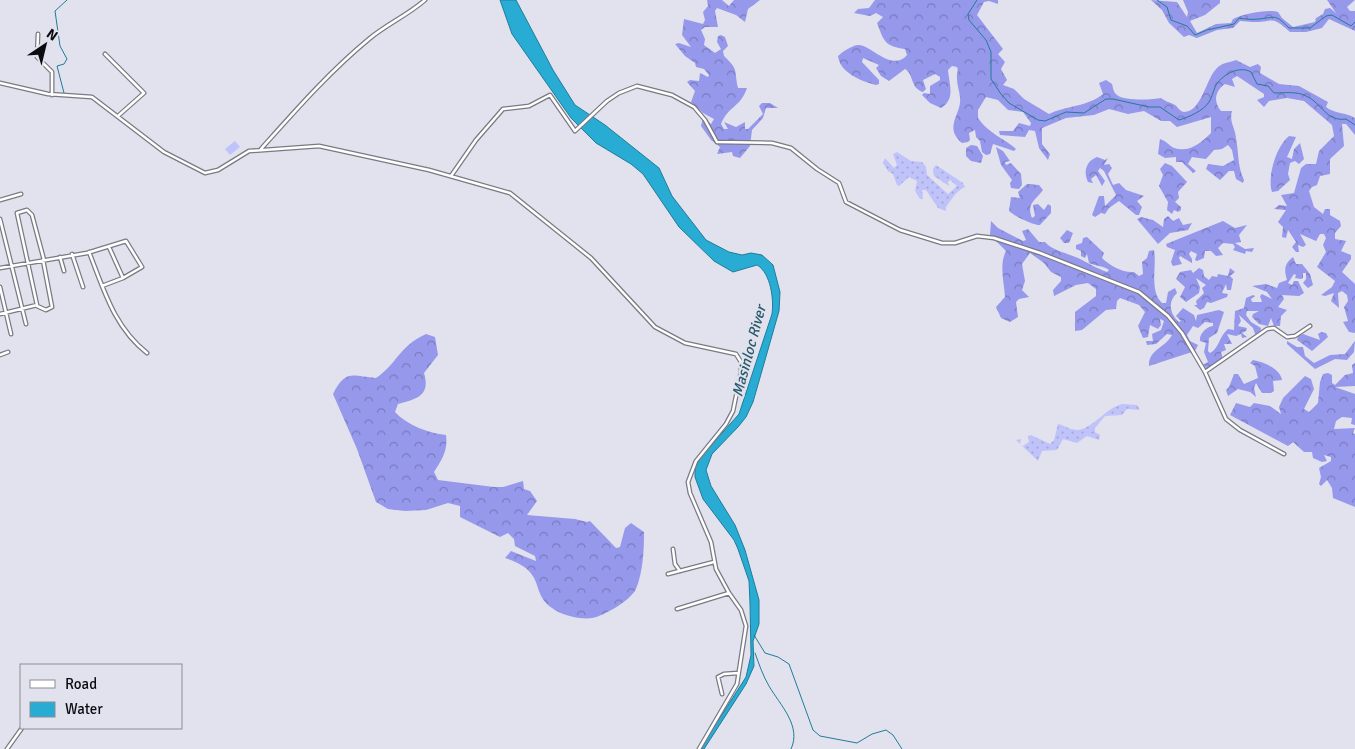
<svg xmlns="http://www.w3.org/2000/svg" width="1355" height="749" font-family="Signika,sans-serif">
  <defs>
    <pattern id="grass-dots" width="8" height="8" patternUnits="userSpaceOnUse" patternTransform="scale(1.25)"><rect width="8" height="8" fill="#c0c3fa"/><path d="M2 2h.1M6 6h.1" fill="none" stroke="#a4a6d5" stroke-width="1.8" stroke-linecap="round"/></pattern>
    <pattern id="forest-crowns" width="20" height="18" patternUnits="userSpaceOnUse" patternTransform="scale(1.25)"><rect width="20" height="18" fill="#9698ec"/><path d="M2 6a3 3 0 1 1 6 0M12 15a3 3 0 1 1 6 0" fill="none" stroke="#797abe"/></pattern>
  </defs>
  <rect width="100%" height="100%" fill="#e1e2ed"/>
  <path fill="url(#grass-dots)" d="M 897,152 L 911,161 L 922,162 L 926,167 L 927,175 L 948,194 L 957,186 L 950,180 L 948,182 L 949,186 L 934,176 L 933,169 L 936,165 L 963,183 L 965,187 C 956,191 952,199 946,207 L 946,211 L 938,208 L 926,190 L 922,190 L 923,199 L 920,199 L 915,191 L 917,181 L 909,177 L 899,186 L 897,185 L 893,174 L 888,171 L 883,163 L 885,158 L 894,168 L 897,165 L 893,154 Z
    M 1122,404 L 1137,405 L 1140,410 L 1127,409 L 1122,415 L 1105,416 L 1095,428 L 1095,432 L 1100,435 L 1099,440 L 1087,436 L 1077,443 L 1063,439 L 1057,450 L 1042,451 L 1038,461 L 1016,440 L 1021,439 L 1020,444 L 1023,446 L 1029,442 L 1028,436 L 1031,435 L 1050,444 L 1054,440 L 1058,424 C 1066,426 1070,430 1078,430 C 1092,429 1106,408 1122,404 Z"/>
  <path fill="url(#forest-crowns)" d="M 707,0 L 722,0 L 729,6 L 734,0 L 760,0 L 748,9 L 745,22 L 736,15 L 717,8 L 715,11 L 718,27 L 705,27 L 701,30 L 705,39 L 704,45 L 715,53 L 721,49 L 717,42 L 718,36 L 721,35 L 725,37 L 728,46 L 723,51 L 724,56 C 739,70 734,70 738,88 L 747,88 C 740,108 729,105 721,124 L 724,129 L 728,129 L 724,122 L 736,127 L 745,122 L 745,129 L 748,129 L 763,114 L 759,106 L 762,103 L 770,103 L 778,108 L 766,108 L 763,118 L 752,130 L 750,146 L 740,158 L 733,156 L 732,152 L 717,154 L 720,147 L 711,140 L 701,126 L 703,118 L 711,124 L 714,119 L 703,113 L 691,102 L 695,91 L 687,82 L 690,80 L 699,81 L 700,73 L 708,77 L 709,75 L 704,69 L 696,67 L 695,63 L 685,56 L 675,44 L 679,43 L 691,47 L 682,35 L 684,19 L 703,24 L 705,20 L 703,12 L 708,6 Z
    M 875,0 L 998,0 L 998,4 L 989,1 L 984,2 L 977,15 L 1003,49 L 998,54 L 1005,62 L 1001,69 L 1007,80 L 1003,85 L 1014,89 L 1024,99 L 1049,114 C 1068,105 1087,107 1103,94 L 1099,83 L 1106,80 L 1112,84 C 1113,87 1113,92 1117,95 C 1124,101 1152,100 1161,98 C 1166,102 1170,102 1175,105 C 1178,107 1179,111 1184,112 C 1202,112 1206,77 1218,67 C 1222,63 1231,62 1236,60 L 1250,67 L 1258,64 L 1261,67 L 1260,73 L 1279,84 L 1299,86 L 1328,102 L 1326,107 C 1335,114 1345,112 1355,118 L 1355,135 L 1346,124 L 1342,124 L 1344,146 L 1330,159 L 1330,174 L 1320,176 L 1317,185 L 1312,187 L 1309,191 L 1314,207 L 1323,214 L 1325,209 L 1330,209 L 1330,215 L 1340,221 L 1341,226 L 1335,233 L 1335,239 L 1346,241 L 1341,251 L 1351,255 L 1351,259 L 1342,272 L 1355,284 L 1355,333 L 1349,332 L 1343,322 L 1348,321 L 1344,307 L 1348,301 L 1347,295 L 1342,291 L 1338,293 L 1339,308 L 1331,301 L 1334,293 L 1325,296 L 1321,295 L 1332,287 L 1335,281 L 1317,267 L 1326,252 L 1323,245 L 1326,238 L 1324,234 L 1320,234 L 1316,241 L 1300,234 L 1306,245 L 1303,247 L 1298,245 L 1299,252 L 1296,252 L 1292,247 L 1296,242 L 1288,230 L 1286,238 L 1282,237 L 1283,227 L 1278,222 L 1286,210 L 1274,209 L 1279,205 L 1287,206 L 1281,195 L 1294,193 L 1301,168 L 1306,164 L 1316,164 L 1319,151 L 1334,136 L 1332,125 L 1304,101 L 1287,98 L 1269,101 L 1264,107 L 1257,100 L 1264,97 L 1264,94 L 1237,76 L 1232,79 L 1235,87 L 1225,84 C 1215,91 1213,101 1221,111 L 1232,111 C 1229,122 1235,127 1236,138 C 1239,153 1237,165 1244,180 L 1243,183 L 1236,179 L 1234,171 L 1229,171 L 1220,180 L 1206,169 L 1208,164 L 1223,166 L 1234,160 L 1232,150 L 1228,145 L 1222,149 L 1214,150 L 1206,159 L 1192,157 L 1188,164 L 1196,171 L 1193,173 L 1182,162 L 1176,162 L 1176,157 L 1165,158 L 1158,154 L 1160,139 C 1167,141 1169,146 1174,148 C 1189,153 1201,143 1211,133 L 1211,117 L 1177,127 L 1170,121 L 1161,121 L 1144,111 L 1128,114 L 1109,109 L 1094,115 L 1066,118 L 1042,128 L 1042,144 L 1050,154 L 1048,160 L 1039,148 L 1035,131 L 1029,130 L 1025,137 L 1000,135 L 999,131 L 1013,131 L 1019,123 L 1030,126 L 1031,123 L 1023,112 L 1008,110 L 998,100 L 986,97 L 978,110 L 978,118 C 990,135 1003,137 1016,149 L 1014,151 L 993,144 L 990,154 L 986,155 L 982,152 L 980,141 L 976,137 L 975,130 L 969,133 L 970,140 L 968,142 L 962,143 C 945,129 958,117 960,103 C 961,94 957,87 957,78 C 956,73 959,72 957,67 L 952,66 L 948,70 C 949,84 956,99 941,108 L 930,103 L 922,95 L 924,93 L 930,94 L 930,86 L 940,80 L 940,77 L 935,74 L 923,80 L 926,89 L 923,92 C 910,88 914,74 905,69 L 889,81 L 881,76 L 876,68 L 879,65 L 863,58 L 862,62 L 879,80 L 879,84 L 876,85 C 861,81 840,73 838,56 C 842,52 853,45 858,45 C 869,43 892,73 907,55 L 905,49 C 884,46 884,41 877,23 L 883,17 L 876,13 L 870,16 L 854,13 L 858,9 L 869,8 Z
    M 1151,0 L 1177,2 L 1187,17 L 1188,12 L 1183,0 L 1220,0 L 1220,3 L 1205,15 L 1190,21 L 1197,33 L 1216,24 L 1231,23 L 1233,19 C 1243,14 1267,9 1278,12 L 1282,18 L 1293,27 L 1315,22 L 1316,18 L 1323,14 L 1325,9 L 1330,8 L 1336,13 L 1327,0 L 1355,0 L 1347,7 L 1350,11 L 1355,11 L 1355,31 L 1329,19 L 1322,28 L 1306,32 L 1290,32 C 1270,14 1274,23 1253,22 C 1248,22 1245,21 1240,21 L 1233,28 L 1217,30 L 1197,38 L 1189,35 L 1184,37 L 1169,23 L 1162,10 Z
    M 1289,136 L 1296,137 L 1287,157 L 1292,159 L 1294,149 L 1300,143 L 1304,159 L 1299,164 L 1295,161 L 1290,163 L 1288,174 L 1290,180 L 1278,191 L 1272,192 C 1267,178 1276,146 1289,136 Z
    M 971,145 L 977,146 L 983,156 L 981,163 L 971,161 L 966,156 L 966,148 Z
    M 996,147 L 1003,151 L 1010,161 L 1005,162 L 1006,165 L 1011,163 L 1021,174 L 1022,185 L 1019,189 L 1011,188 L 1010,183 L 1012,180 L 1001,165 Z
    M 1097,157 L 1105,160 L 1108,158 L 1104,165 L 1109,164 L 1112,168 L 1108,174 L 1113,185 L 1119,183 L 1126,190 L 1144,196 L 1137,201 L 1142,207 L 1139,215 L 1136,215 L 1119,201 L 1109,208 L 1105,214 L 1101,213 L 1095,217 L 1092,215 L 1099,196 L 1104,196 L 1105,206 L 1116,195 L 1104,171 L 1100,168 L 1098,171 L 1105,181 L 1102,186 L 1096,175 L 1091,179 L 1093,183 L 1088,182 C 1083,172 1086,161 1097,157 Z
    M 1165,163 L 1172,166 L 1187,182 L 1178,192 L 1179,198 L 1175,202 L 1181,207 L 1181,210 L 1178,212 L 1174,210 L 1172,214 L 1167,210 L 1168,202 L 1159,186 L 1163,175 L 1160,169 Z
    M 1027,184 L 1039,185 L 1043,190 C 1036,200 1026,203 1032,218 L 1035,216 L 1033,205 L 1038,204 L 1044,210 L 1048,204 L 1051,206 L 1051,213 L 1040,225 C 1033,225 1014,216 1009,211 L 1011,197 L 1020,198 L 1018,192 Z
    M 1168,216 L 1173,221 L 1179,218 L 1183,225 L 1192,223 L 1188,230 L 1170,233 L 1158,244 L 1137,219 L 1141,217 L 1153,220 L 1163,227 L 1164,219 Z
    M 991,221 L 998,228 L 1023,241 L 1026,240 L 1022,231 L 1028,229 L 1039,242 L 1045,242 C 1053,251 1067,253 1078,258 C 1088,263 1096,268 1107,272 L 1109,270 C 1105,266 1095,266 1089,263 L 1087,254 L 1085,258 L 1081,256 L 1081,251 L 1076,249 L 1076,245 L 1082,243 L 1083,238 L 1087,237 L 1104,253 L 1102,258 C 1110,266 1123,273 1134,272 L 1139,276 L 1143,274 L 1142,262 L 1147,258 L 1149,251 L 1154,250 C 1157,266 1149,291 1162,303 L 1166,303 L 1168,292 L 1175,288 L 1177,293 C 1167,302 1170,314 1179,322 L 1181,321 L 1176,316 L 1183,308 L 1194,315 L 1196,321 L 1197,315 L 1219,310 L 1224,312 L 1217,333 L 1209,338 L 1208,351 L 1210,353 C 1219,349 1219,336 1228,329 L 1234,330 L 1235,311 L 1244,308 L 1246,298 L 1253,295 L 1255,296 L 1251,299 L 1252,302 L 1262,302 L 1260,296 L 1262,294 L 1272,299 L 1267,292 L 1252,286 L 1266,284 L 1277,288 L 1279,283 L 1287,280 C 1284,270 1284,264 1293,257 L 1296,264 L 1302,264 L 1310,274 L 1313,285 L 1308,288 L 1303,283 L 1306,279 L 1306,273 L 1303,273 L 1303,278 L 1301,279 L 1295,278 L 1296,275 L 1294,274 L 1288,283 L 1292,285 L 1294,281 L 1298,281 L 1304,293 L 1299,296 L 1282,295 L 1284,299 L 1278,307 L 1287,310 L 1281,316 L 1280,326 L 1274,326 L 1271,318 L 1268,326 L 1259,324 L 1252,317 L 1253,314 L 1259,311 L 1247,311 L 1246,315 L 1251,322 L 1261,328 L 1260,333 L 1255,334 L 1253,328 L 1239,315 L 1241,321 L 1238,326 L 1247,328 L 1246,331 L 1242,333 L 1247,337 L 1242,338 L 1241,334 L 1236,336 L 1227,334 L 1232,344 L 1224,344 L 1226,350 L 1221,352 L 1223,360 L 1207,369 L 1203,365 L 1208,362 L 1204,352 L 1206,343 L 1200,341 C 1199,334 1206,327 1213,326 L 1213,323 L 1205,322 L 1198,328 L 1193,326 L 1187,335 L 1190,341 L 1198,345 L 1195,351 L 1149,366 C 1148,350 1165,348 1172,335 L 1167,334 L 1156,344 L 1147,345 L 1146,341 L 1153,341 L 1152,334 L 1161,330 L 1164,321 L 1160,319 L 1161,325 L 1158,329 L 1150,325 L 1148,337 L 1143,338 L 1138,326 L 1145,312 L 1139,305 L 1120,298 L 1117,301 L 1116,309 L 1106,310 L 1082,330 L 1075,331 L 1075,312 L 1096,296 L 1096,289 L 1088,283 L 1076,285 L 1054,296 L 1053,290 L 1061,281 L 1061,277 L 1051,272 L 1044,263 L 1030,253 L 1022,264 L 1025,281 L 1022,290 L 1029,297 L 1019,299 L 1016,302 L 1018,317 L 1010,322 L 1001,318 L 996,307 L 1005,297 C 1004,282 999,264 1006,251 L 990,235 Z
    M 1223,221 L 1235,228 L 1247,225 L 1239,235 L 1241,242 L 1235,243 L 1245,249 L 1254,248 L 1252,252 L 1246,251 L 1245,254 L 1233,250 L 1235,247 L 1233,244 L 1223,243 L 1218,248 L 1223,255 L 1216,256 L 1211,251 L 1205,251 L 1204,258 L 1197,261 L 1195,260 L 1197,254 L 1191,251 L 1189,254 L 1192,259 L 1192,263 L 1180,256 L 1179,258 L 1182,264 L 1173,266 L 1171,262 L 1175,250 L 1167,247 L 1166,244 Z
    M 1067,230 L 1073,233 L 1069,243 L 1064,243 L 1060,238 Z
    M 1199,268 L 1203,270 L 1204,276 L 1209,280 L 1212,276 L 1217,277 L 1218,274 L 1228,276 L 1230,268 L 1235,272 L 1230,276 L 1233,279 L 1231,290 L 1227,290 L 1226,284 L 1222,293 L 1228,294 L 1227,297 L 1211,303 L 1207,302 L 1204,308 L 1200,310 L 1194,305 L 1197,305 L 1196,301 L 1204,293 L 1202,288 L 1206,285 L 1196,278 L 1200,287 L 1199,293 L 1186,302 L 1180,297 L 1185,287 L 1176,279 L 1180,272 L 1191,270 L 1193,273 Z
    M 1321,332 L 1326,333 L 1328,337 L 1312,351 L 1297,340 L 1298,336 L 1303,334 L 1320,340 L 1318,334 Z
    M 426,334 L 435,337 L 438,355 L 424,373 C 431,396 416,399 398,404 L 395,412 C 407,425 428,433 446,435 C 448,451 442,459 434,472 L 438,480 L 494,487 L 503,487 L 523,481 L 524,489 L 530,491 L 537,501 L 527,515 L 575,519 L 587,522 L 590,521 L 616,548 L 620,547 L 625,528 L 631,523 L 644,532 C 644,551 643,572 636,589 C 631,600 604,616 592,618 C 581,620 561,615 552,608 C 529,592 548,572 505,558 L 511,551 L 536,561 L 535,556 L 515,546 L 514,539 L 508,533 L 500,537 L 460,517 L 460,506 L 448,503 L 426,510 L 405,511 L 388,509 L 376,502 L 357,449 L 333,394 C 346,369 351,376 376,378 C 398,363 398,347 426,334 Z
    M 1287,341 L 1297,347 L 1303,347 L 1305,356 L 1314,363 L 1330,355 L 1345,354 L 1355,341 L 1354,352 L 1347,360 L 1335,359 L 1315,369 L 1287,344 Z
    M 1253,360 C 1263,362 1280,368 1282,380 L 1273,381 L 1274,391 L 1271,393 L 1262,393 L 1256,383 L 1254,388 L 1256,397 L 1250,392 L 1238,389 L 1228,396 L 1226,390 L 1229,387 L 1234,374 L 1238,374 L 1244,384 L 1258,378 L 1255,366 L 1250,363 Z
    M 1355,363 L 1355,386 L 1335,387 L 1355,394 L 1355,425 L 1351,424 L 1352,418 L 1342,417 L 1336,421 L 1334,429 L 1355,428 L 1353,433 L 1355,434 L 1355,507 L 1333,498 L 1332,488 L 1327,480 L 1321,486 L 1319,484 L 1321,477 L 1319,468 L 1331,461 L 1331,457 L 1324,455 L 1327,461 L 1322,462 L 1313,458 L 1312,452 L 1304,452 L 1293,442 L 1288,446 L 1230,415 L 1236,403 L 1250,407 L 1254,403 L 1270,406 L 1281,414 L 1279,407 L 1283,398 L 1305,376 L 1311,379 L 1314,389 L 1304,409 L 1309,412 L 1318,403 L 1320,382 L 1323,374 L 1328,373 L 1332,375 L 1332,383 L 1335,385 L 1345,375 L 1353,373 L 1352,365 Z"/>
  <path fill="#c0c3fa" d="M 235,141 L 240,147 L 230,155 L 225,149 Z"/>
  <path fill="#28acd4" stroke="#207c99" d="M 500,0 L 516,0 L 553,70 L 575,105 L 605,125 L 659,168 L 672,196 L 706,240 L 729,252 L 742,255 L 751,253 L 762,255 L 773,265 L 780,292 L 779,311 L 753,402 L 746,417 L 738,427 L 712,454 L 706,470 L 711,486 L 735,525 L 745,550 L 759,600 L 759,624 L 753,641 L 754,666 L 746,684 L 704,749 L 700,749 L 746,677 L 751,655 L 750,603 L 749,581 L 738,549 L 734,540 L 703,499 L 695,477 L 695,469 L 700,458 L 739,414 L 772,314 C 774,300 771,273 757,265 L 733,272 L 714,261 L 679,227 L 643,174 L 631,164 L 596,143 L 571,118 L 512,34 Z"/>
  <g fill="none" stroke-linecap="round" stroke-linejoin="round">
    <path stroke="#207c99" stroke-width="1" d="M 977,0 L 968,14 L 969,20 L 986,40 L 991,52 L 991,79 L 1001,94 L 1009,103 L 1038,120 L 1045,121 L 1066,112 L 1084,113 L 1106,99 L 1113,99 L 1149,107 L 1160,107 L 1179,120 C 1189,117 1203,111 1209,102 C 1212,97 1213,92 1215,87 C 1221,75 1239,65 1251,72 L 1257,84 L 1268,86 L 1274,93 C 1284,93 1297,91 1306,96 C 1322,103 1326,122 1346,119 L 1355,125
      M 1157,0 L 1167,7 L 1171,20 L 1187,26 L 1195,35 L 1207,30 L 1234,24 L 1239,18 C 1245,19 1252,20 1259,19 C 1277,17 1275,14 1289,28 L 1310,28 L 1326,16 L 1332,15 L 1351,26 L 1355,22
      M 64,93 L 57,66 L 64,64 L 67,59 L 60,46 L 55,11 L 67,0
      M 754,635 L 765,653 L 778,657 L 789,664 L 813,730 L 820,736 L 857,743 L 872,734 L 886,730 L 893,735 L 902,749
      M 755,653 C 759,664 763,676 769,686 C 780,705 802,726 791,749"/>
    <defs>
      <path id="minor" d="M 38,34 L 37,57 L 52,72 L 52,95
        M 105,54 L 144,93 L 118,116
        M 0,83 L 48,94 L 92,97 L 164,152 L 205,173 L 218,170 L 249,151 L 319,146 L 429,170 L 510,193 L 591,258 L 655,327 L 685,343 L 736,354 L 741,362 L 741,372 L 733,411 L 726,424 L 696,461 L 688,482 L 690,493 L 711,542 L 716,569 L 729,593 L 741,610 L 746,626 L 737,684 L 699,749
        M 261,149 C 295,111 329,72 369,39 C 387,24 408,15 425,0
        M 451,176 L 476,140 L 503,109 L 529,106 L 550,95 L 575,131 L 607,101 L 619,93 L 637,86 L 672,95 L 694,107 L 705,120 L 717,142 L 772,143 L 791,148 L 817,169 L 839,183 L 846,202 L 900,230 L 942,243 L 955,243 L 977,236 L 994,238 L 1040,253 L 1139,292 L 1168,316 L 1182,333 L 1205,372 L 1226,419 L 1240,430 L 1284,454
        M 0,200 L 21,194
        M 0,219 L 26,324
        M 89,252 C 104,290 114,327 147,353
        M 72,254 L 83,287
        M 60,257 L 64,271
        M 0,268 L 87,253 L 126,241 L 142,267 L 123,278
        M 102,286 L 123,278 L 109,247
        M 0,287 L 11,334
        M 37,306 L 46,310 L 52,307 L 43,260
        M 0,314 L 37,305 L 17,213 L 27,210 L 32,215 L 44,260
        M 0,355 L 8,352
        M 1205,372 L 1267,329 L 1274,328 L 1287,337 L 1295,336 L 1310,326
        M 673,549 L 675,564 L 680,571
        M 668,574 L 714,562
        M 677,609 L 729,593
        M 722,694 L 718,677 L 724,674 L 738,673
        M 7,749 L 22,728"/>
    </defs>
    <use href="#minor" stroke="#7a7a84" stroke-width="5"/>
    <use href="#minor" stroke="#fff" stroke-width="2.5"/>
  </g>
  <g text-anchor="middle" stroke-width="4.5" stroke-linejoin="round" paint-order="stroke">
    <g font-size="15" font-style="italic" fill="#285a6b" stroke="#e1e2ed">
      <text transform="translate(749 351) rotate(-75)" y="5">Masinloc River</text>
    </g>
  </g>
  <rect x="20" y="664" width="162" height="65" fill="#e1e2ed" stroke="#8c8c95"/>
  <rect x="30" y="680" width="25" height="8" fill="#ffffff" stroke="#8c8c95"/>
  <text x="65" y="689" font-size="15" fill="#0c0c10">Road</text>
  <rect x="30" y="702" width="25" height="15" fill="#28acd4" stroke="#8c8c95"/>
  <text x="65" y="714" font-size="15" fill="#0c0c10">Water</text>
  <g transform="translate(45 45) rotate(35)" stroke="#e1e2ed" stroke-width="4" paint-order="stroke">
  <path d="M0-4L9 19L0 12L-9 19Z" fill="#0c0c10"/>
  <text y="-8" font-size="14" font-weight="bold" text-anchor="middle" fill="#0c0c10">N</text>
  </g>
</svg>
